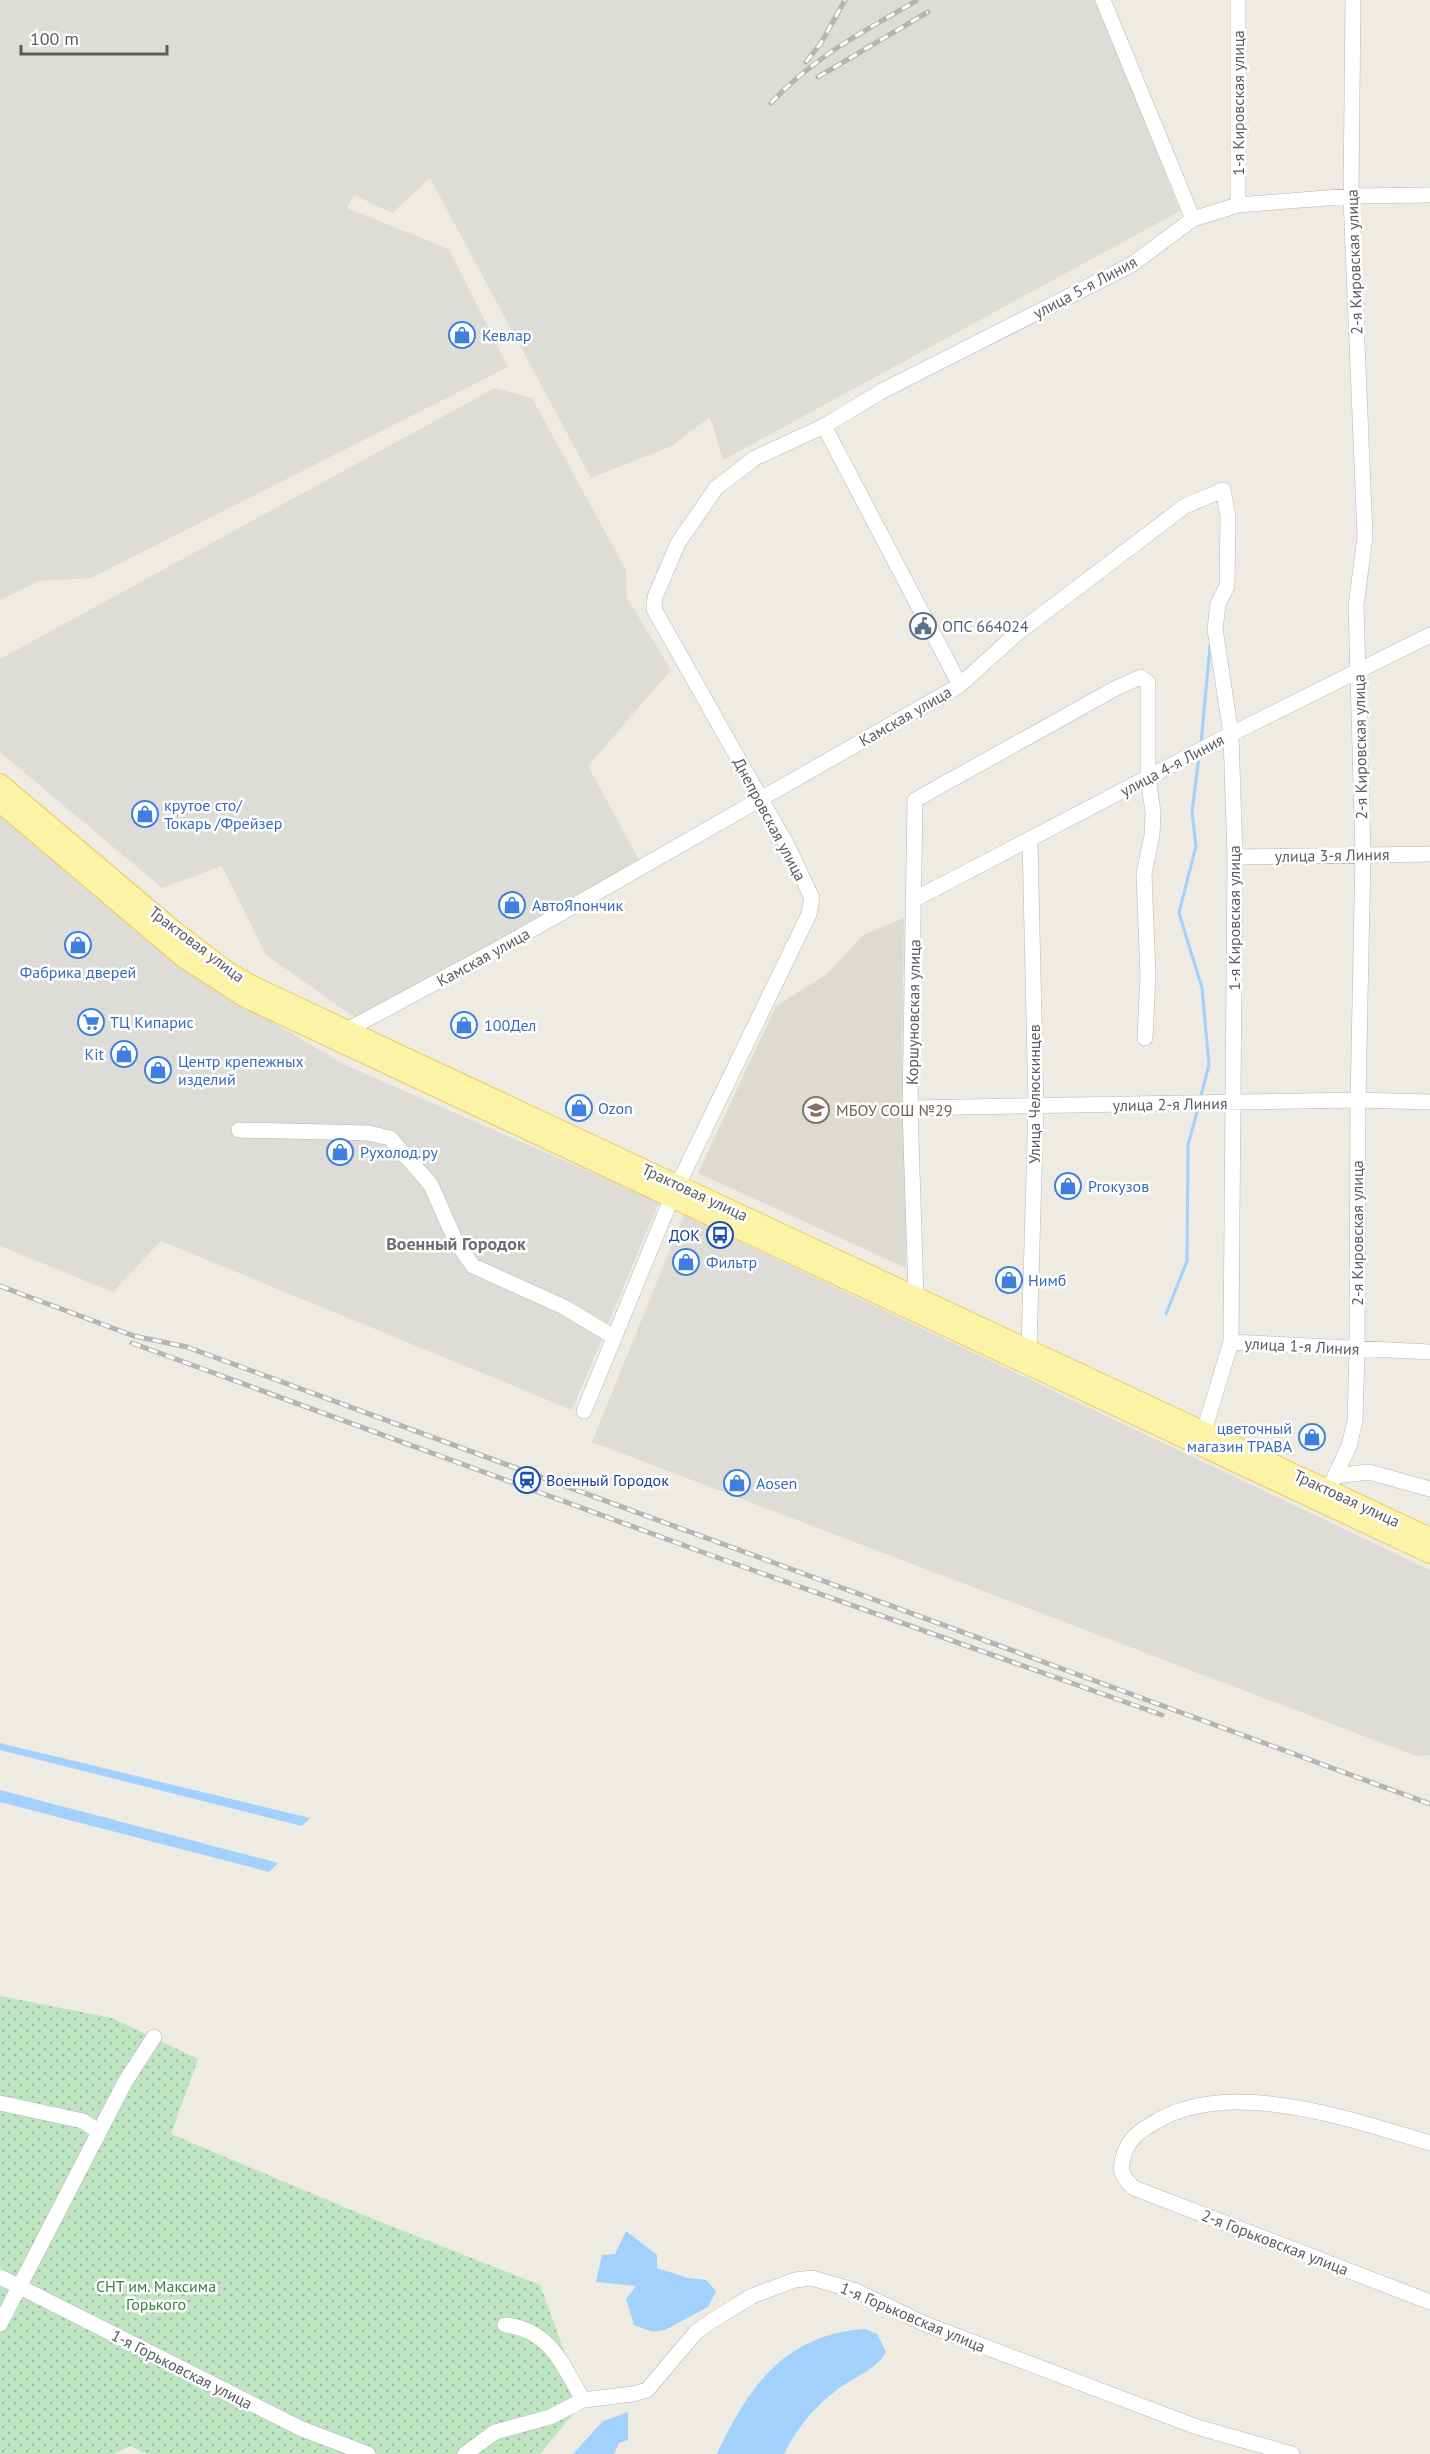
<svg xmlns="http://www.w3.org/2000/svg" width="1430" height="2454" font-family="'PT Sans',sans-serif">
  <defs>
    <pattern id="garden-dots" width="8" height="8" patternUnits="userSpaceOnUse" patternTransform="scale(1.5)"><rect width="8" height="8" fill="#bfe4c0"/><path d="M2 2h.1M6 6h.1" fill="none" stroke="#9ebc9f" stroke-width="1.8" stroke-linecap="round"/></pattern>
  </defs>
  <rect width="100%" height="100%" fill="#edebe2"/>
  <path fill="#dedcd6" d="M 0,0 L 1096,0 L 1180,211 L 723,460 L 710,417 L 672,446 L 591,478 L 430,178 L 392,213 L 354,195 L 347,208 L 449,249 L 508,367 L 91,578 L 39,581 L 0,600 Z
    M 495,388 L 532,398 L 626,570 L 627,598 L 671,670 L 588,766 L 639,860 L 357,1019 L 266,955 L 222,866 L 162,888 L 0,752 L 0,659 Z
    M 0,811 L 227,998 L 256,1012 L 343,1064 L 659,1202 L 572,1410 L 161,1241 L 113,1292 L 0,1246 Z
    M 684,1215 L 1430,1570 L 1430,1755 L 1416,1756 L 592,1442 Z"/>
  <path fill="#dddad0" d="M 904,918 L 902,1046 L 907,1209 L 906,1268 L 698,1173 L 776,1006 L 827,974 L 863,935 Z"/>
  <path fill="url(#garden-dots)" d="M 0,1996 L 112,2018 L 198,2059 L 171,2134 L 358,2213 L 540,2285 L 583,2402 L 540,2454 L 147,2454 L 130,2446 L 114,2454 L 0,2454 Z"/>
  <path fill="#a2d1fd" d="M 0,1743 L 310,1818 L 302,1826 L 0,1750 Z
    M 0,1790 L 278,1863 L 269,1872 L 0,1802 Z
    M 626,2231 L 657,2255 L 657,2268 L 688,2278 L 706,2280 L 716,2291 L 708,2307 L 665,2330 L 653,2332 L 634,2325 L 626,2299 L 636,2286 L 596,2282 L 602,2255 L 615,2254 Z
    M 865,2329 L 877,2334 L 886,2352 C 876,2370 854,2377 838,2389 C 815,2406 796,2429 784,2454 L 717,2454 C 748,2386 786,2334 865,2329 Z
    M 628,2412 L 628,2440 L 619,2443 L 614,2454 L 573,2454 L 603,2421 Z"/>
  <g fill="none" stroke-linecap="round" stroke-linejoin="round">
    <path stroke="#a2d1fd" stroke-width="3" d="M 1201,744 L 1210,646
      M 1199,756 L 1192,812 L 1196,846 L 1179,913 L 1202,988 L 1209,1065 L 1200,1099
      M 1166,1314 L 1187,1261 L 1188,1145 L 1198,1108"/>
    <defs>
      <path id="minor" d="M 1103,0 L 1193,219
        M 1238,0 L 1238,205
        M 824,426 L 960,685
        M 1235,857 L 1430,854
        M 915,899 L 1231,734 L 1430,635
        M 347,1030 L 505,945 L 960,685 L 1015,635 L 1185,506 L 1223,490 L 1228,516 L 1227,586 L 1218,604 L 1215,629 L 1231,734 L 1235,857 L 1231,1342
        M 910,1108 L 1358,1100 L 1430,1102
        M 239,1130 L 368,1133 L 390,1138 L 431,1185 L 456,1242 L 473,1266 L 564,1307 L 614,1337
        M 916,1295 L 910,1108 L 915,800 L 1116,688 L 1141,677 L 1148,683 L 1148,778 L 1153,812 L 1152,835 L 1144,874 L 1148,975 L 1145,1038
        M 1029,1348 L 1036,1106 L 1030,841
        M 584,1411 L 672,1197 L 809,914 L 812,898 L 788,847 L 654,609 L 655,597 L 678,543 L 716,488 L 755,458 L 824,426 L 882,391 L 1131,265 L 1193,219 L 1238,205 L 1351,196 L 1430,195
        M 1204,1431 L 1231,1342 L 1430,1352
        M 1335,1476 L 1369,1472 L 1430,1489
        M 1329,1489 L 1349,1446 L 1355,1421 L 1357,1349 L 1358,1100 L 1363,854 L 1356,606 L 1365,537 L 1351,196 L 1353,0
        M 0,2103 L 83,2121 L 99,2132
        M 1430,2143 C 1352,2120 1227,2075 1152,2124 C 1141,2130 1131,2138 1126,2149 C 1119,2167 1119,2175 1134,2188 L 1430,2302
        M 0,2277 L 302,2429 L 368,2454
        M 0,2324 L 125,2082 L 154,2037
        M 505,2325 C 550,2329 563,2366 583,2400
        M 465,2454 L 495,2432 L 550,2417 L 583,2400 L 633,2394 L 647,2390 L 696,2332 L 713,2320 L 752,2296 L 795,2280 L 812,2278 L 856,2291 L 925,2324 L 1197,2427 L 1292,2454"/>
      <path id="major" d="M 0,783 L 174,930 L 225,969 L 252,985 L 1430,1537
        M 0,803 L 183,958 L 245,998 L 1430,1554"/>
    </defs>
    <use href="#minor" stroke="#b5b7bc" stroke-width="16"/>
    <use href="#major" stroke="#eecb5a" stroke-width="20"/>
    <use href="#minor" stroke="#fff" stroke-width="15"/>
    <use href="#major" stroke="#fdf3a7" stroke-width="18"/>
    <defs>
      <path id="rail" d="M 806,62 L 821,43 L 845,0
        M 818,77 L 928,12
        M 771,103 C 815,56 861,33 916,1
        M 0,1286 L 134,1336 L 187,1347 L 1430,1804
        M 132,1343 L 713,1556 L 1162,1715"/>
    </defs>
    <use href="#rail" stroke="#b3b4b4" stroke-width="5"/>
    <use href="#rail" stroke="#fff" stroke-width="3" stroke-dasharray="9" stroke-linecap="butt"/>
  </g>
  <defs>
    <symbol id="shop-ring" viewBox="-11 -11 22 22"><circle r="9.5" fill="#fff" stroke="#3f7fe0" stroke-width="1.5"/><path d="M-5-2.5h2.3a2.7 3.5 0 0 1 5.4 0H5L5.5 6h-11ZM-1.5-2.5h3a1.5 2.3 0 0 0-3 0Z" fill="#3f7fe0"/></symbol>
    <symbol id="civic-ring" viewBox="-11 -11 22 22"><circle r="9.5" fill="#fff" stroke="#5c6f8a" stroke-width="1.5"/><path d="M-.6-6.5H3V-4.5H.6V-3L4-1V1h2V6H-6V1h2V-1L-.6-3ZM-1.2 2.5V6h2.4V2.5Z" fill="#5c6f8a"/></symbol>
    <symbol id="supermarket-ring" viewBox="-11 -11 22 22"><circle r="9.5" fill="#fff" stroke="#3f7fe0" stroke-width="1.5"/><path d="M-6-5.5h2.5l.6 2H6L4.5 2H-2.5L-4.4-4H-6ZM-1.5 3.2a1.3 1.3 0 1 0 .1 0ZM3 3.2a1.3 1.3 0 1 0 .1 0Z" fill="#3f7fe0"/></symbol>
    <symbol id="school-ring" viewBox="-11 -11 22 22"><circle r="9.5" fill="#fff" stroke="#8d6e63" stroke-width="1.5"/><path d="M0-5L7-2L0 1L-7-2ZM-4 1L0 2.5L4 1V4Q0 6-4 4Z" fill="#8d6e63"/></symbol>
    <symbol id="bus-ring" viewBox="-11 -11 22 22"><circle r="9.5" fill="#fff" stroke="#1a4fb4" stroke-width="1.5"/><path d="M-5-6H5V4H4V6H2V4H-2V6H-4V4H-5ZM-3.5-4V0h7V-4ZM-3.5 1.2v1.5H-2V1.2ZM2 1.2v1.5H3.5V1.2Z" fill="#1a4fb4"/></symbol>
    <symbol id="station-ring" viewBox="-11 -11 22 22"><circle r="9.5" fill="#fff" stroke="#1a4fb4" stroke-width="1.5"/><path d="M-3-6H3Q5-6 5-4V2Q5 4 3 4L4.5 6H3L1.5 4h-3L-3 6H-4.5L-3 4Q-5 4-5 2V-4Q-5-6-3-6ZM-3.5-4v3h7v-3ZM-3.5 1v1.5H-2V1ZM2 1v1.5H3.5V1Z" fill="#1a4fb4"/></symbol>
  </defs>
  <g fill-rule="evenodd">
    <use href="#shop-ring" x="447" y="320" width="30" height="30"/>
    <use href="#civic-ring" x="908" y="611" width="30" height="30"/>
    <use href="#shop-ring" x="130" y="799" width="30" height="30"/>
    <use href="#shop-ring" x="497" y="890" width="30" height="30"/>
    <use href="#shop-ring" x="63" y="930" width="30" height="30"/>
    <use href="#supermarket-ring" x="76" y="1007" width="30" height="30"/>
    <use href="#shop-ring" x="449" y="1010" width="30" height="30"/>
    <use href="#shop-ring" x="109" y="1039" width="30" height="30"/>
    <use href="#shop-ring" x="143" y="1055" width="30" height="30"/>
    <use href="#shop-ring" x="564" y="1093" width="30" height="30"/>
    <use href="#school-ring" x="801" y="1095" width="30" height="30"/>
    <use href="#shop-ring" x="325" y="1137" width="30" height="30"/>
    <use href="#shop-ring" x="1053" y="1171" width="30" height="30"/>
    <use href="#bus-ring" x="705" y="1220" width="30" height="30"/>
    <use href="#shop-ring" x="671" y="1247" width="30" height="30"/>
    <use href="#shop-ring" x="994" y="1265" width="30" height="30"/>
    <use href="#shop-ring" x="1297" y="1422" width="30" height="30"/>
    <use href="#station-ring" x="512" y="1465" width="30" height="30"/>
    <use href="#shop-ring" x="722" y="1468" width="30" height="30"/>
  </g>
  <g text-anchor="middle" stroke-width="5" stroke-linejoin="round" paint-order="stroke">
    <g font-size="16" fill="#5a5e62" stroke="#fff">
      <text transform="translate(1238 103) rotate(-90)" y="6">1-я Кировская улица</text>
      <text transform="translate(1354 262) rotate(-92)" y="6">2-я Кировская улица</text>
      <text transform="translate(1085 287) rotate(-28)" y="6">улица 5-я Линия</text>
      <text transform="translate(905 716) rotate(-30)" y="6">Камская улица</text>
      <text transform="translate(1360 747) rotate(-91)" y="6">2-я Кировская улица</text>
      <text transform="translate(1172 765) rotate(-28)" y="6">улица 4-я Линия</text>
      <text transform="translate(770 819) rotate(62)" y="6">Днепровская улица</text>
      <text transform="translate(1332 855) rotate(-1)" y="6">улица 3-я Линия</text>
      <text transform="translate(1234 918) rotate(-90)" y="6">1-я Кировская улица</text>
      <text transform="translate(197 944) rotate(37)" y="6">Трактовая улица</text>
      <text transform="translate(483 957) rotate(-29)" y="6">Камская улица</text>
      <text transform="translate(913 1012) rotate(-89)" y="6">Коршуновская улица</text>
      <text transform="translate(1034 1094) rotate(-90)" y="6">Улица Челюскинцев</text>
      <text transform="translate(1170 1104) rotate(-1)" y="6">улица 2-я Линия</text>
      <text transform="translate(695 1192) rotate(25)" y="6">Трактовая улица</text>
      <text transform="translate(1357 1233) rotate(-90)" y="6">2-я Кировская улица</text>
      <text transform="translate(1302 1346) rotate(3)" y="6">улица 1-я Линия</text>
      <text transform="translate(1347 1498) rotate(25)" y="6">Трактовая улица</text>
      <text transform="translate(1275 2242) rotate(21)" y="6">2-я Горьковская улица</text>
      <text transform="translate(913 2317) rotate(23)" y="6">1-я Горьковская улица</text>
      <text transform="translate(182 2369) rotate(27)" y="6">1-я Горьковская улица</text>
    </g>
    <g font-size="16" fill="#366cbe" stroke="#fff" text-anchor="start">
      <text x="482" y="341">Кевлар</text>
      <text x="164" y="811">крутое сто/<tspan x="164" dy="18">Токарь /Фрейзер</tspan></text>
      <text x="532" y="911">АвтоЯпончик</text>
      <text x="78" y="978" text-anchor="middle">Фабрика дверей</text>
      <text x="110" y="1028">ТЦ Кипарис</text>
      <text x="484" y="1031">100Дел</text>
      <text x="104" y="1060" text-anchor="end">Kit</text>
      <text x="178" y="1067">Центр крепежных<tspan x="178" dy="18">изделий</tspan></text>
      <text x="598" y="1114">Ozon</text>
      <text x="360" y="1158">Рухолод.ру</text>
      <text x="1088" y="1192">Proкузов</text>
      <text x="706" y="1268">Фильтр</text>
      <text x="1028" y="1286">Нимб</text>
      <text x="1292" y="1434" text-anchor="end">цветочный<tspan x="1292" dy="18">магазин ТРАВА</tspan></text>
      <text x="756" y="1489">Aosen</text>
    </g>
    <g font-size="16" fill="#4e5e75" stroke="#fff" text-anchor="start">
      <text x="942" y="632">ОПС 664024</text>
    </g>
    <g font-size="16" fill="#785e54" stroke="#fff" text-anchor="start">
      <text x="836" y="1116">МБОУ СОШ №29</text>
    </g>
    <g font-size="16" fill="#164399" stroke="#fff" text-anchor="end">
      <text x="700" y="1241">ДОК</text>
      <text x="546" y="1486" text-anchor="start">Военный Городок</text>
    </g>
    <g font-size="16" fill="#37853e" stroke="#fff">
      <text x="156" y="2292">СНТ им. Максима<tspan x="156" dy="18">Горького</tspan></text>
    </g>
    <g font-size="18" font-weight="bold" fill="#6b6f74" stroke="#fff">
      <text x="456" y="1250">Военный Городок</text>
    </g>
  </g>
  <path d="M21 45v9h146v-9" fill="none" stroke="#5a5e62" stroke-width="3"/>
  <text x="30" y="45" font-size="18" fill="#5a5e62" stroke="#ffffff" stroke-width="4.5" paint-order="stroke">100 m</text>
</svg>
